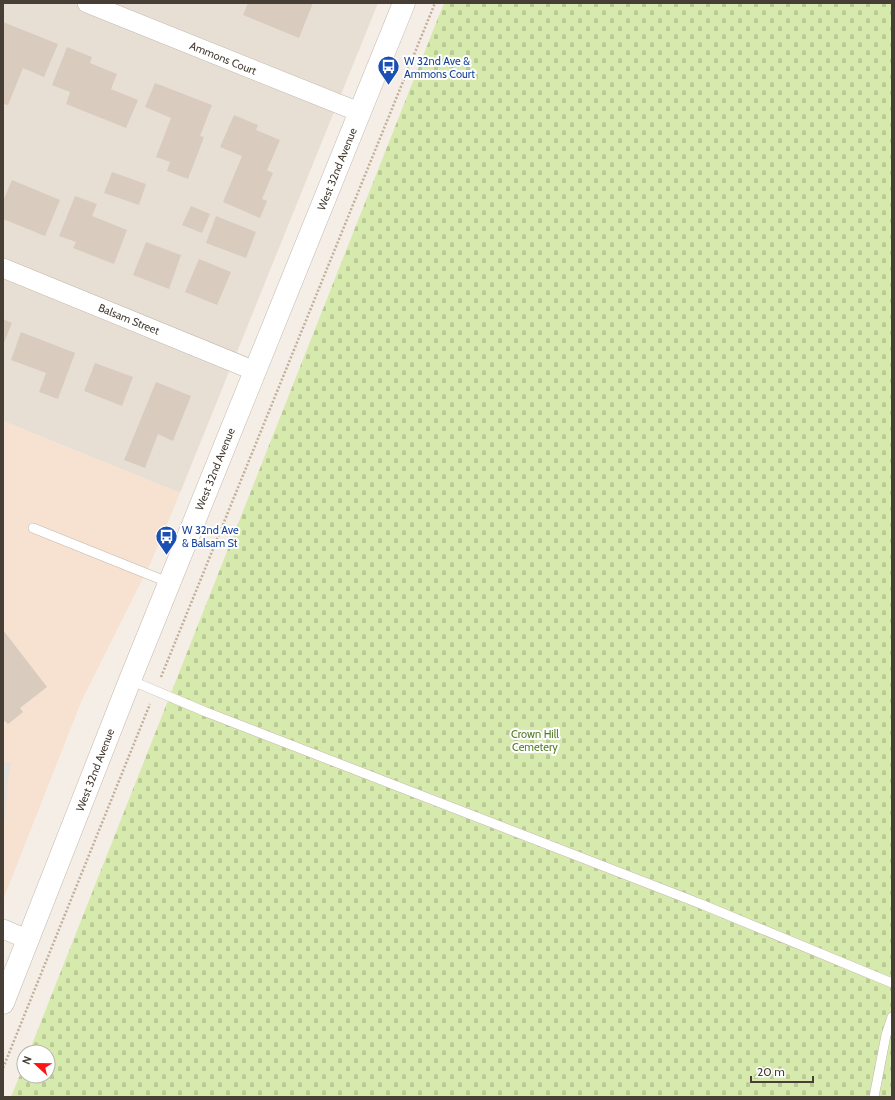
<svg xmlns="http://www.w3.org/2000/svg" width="895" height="1100" font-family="Cabin,sans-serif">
  <defs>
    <pattern id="cemetery-stones" width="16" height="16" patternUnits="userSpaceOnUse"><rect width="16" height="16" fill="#d7eaad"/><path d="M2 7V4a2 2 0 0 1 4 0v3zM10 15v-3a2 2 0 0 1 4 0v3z" fill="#baca95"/></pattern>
  </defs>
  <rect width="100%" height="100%" fill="#f4eee6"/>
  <path fill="#e8dfd4" d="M 3,3 L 378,3 L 180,493 L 3,421 Z"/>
  <path fill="#f7e1d0" d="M 3,421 L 180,493 L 151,562 L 81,702 L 3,900 Z"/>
  <path fill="url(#cemetery-stones)" d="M 444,3 L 892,3 L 892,1097 L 11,1097 L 24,1065 L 24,1076 L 48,1076 L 48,1052 L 29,1052 Z"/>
  <path fill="#e5e1df" d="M 3,762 L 11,763 L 8,779 L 5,819 L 3,819 Z"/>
  <path fill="#d9cbbe" d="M 248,3 L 313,3 L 299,38 L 243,15 Z
    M 3,22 L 58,44 L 44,77 L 23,68 L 8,105 L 3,104 Z
    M 67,47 L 92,57 L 90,63 L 117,74 L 111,89 L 138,100 L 126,128 L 66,104 L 70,92 L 52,85 Z
    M 155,83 L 212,105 L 200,136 L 204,137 L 188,179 L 167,171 L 170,162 L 156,157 L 171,118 L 145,107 Z
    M 234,115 L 258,125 L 256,130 L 280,140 L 267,170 L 273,173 L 262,199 L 267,201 L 260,218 L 223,202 L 242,156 L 220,147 Z
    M 112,172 L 146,184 L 139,205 L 104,193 Z
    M 12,180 L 60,200 L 45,236 L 3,219 L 3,201 Z
    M 75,196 L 97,204 L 92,216 L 127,230 L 114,264 L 73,248 L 76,242 L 59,236 Z
    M 191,206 L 210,214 L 202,233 L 182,225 Z
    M 216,216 L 256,232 L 246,258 L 206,243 Z
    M 146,242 L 181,255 L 169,289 L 133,275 Z
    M 199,259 L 231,272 L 217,305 L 185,292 Z
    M 3,319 L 12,323 L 3,345 Z
    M 21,332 L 75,353 L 58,399 L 39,392 L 46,373 L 11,360 Z
    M 95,363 L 133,377 L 122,406 L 84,391 Z
    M 156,382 L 191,396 L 173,441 L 158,434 L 145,468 L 124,460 Z
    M 3,630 L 47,687 L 20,708 L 23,712 L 8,724 L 5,721 L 3,722 Z"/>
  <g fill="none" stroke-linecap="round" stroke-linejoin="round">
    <defs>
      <path id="service" d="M 33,528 L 170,583
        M 130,680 L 206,712 L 701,904 L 892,983
        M 874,1097 L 886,1035 L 892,1017"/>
      <path id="minor" d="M 87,3 L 359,112
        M 3,268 L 255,371
        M 3,929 L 29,940"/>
      <path id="tertiary" d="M 3,1003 L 130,680 L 404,3"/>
    </defs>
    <use href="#service" stroke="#c3b7ab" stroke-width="10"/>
    <use href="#minor" stroke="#c3b7ab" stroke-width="20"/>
    <use href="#tertiary" stroke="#c3b7ab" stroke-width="23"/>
    <path stroke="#c2ae99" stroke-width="2.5" stroke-dasharray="2 2" stroke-linecap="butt" d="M 161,677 L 435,3
      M 3,1068 L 150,704"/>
    <use href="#service" stroke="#fff" stroke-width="9"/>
    <use href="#minor" stroke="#fff" stroke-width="19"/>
    <use href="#tertiary" stroke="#fff" stroke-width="22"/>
  </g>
  <defs>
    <symbol id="bus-pin" viewBox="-11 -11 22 30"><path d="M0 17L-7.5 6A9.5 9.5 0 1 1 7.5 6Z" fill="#1a4fb4" stroke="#fff"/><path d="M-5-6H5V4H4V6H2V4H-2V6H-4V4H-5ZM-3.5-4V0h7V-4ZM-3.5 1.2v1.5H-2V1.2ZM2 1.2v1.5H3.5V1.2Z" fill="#fff"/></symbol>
  </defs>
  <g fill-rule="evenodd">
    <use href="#bus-pin" x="376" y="54" width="25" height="34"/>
    <use href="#bus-pin" x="154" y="524" width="25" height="34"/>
  </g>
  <g text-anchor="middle" stroke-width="4" stroke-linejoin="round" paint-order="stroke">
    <g font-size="11" fill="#473e35" stroke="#fff">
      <text transform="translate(223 58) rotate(22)" y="4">Ammons Court</text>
      <text transform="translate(337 169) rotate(-68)" y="4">West 32nd Avenue</text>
      <text transform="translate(129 319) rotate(22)" y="4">Balsam Street</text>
      <text transform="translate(215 469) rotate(-68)" y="4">West 32nd Avenue</text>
      <text transform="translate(95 770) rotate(-69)" y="4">West 32nd Avenue</text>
    </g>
    <g font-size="11" fill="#164399" stroke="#fff" text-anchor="start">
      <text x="404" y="65">W 32nd Ave &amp;<tspan x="404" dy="13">Ammons Court</tspan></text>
      <text x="182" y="534">W 32nd Ave<tspan x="182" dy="13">&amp; Balsam St</tspan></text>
    </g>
    <g font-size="11" fill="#527c25" stroke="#fff">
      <text x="535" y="738">Crown Hill<tspan x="535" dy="13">Cemetery</tspan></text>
    </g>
  </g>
  <rect width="895" height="1100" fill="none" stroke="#473e35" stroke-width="8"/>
  <g transform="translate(36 1064) rotate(292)"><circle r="19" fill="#ffffff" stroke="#b5b2ae"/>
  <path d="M0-3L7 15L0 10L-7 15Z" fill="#ff1412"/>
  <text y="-6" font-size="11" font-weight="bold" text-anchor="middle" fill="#473e35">N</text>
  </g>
  <path d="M751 1076v6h62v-6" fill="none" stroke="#473e35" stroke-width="2"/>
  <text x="757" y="1076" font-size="12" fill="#473e35" stroke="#ffffff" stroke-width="3" paint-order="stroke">20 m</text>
</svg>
